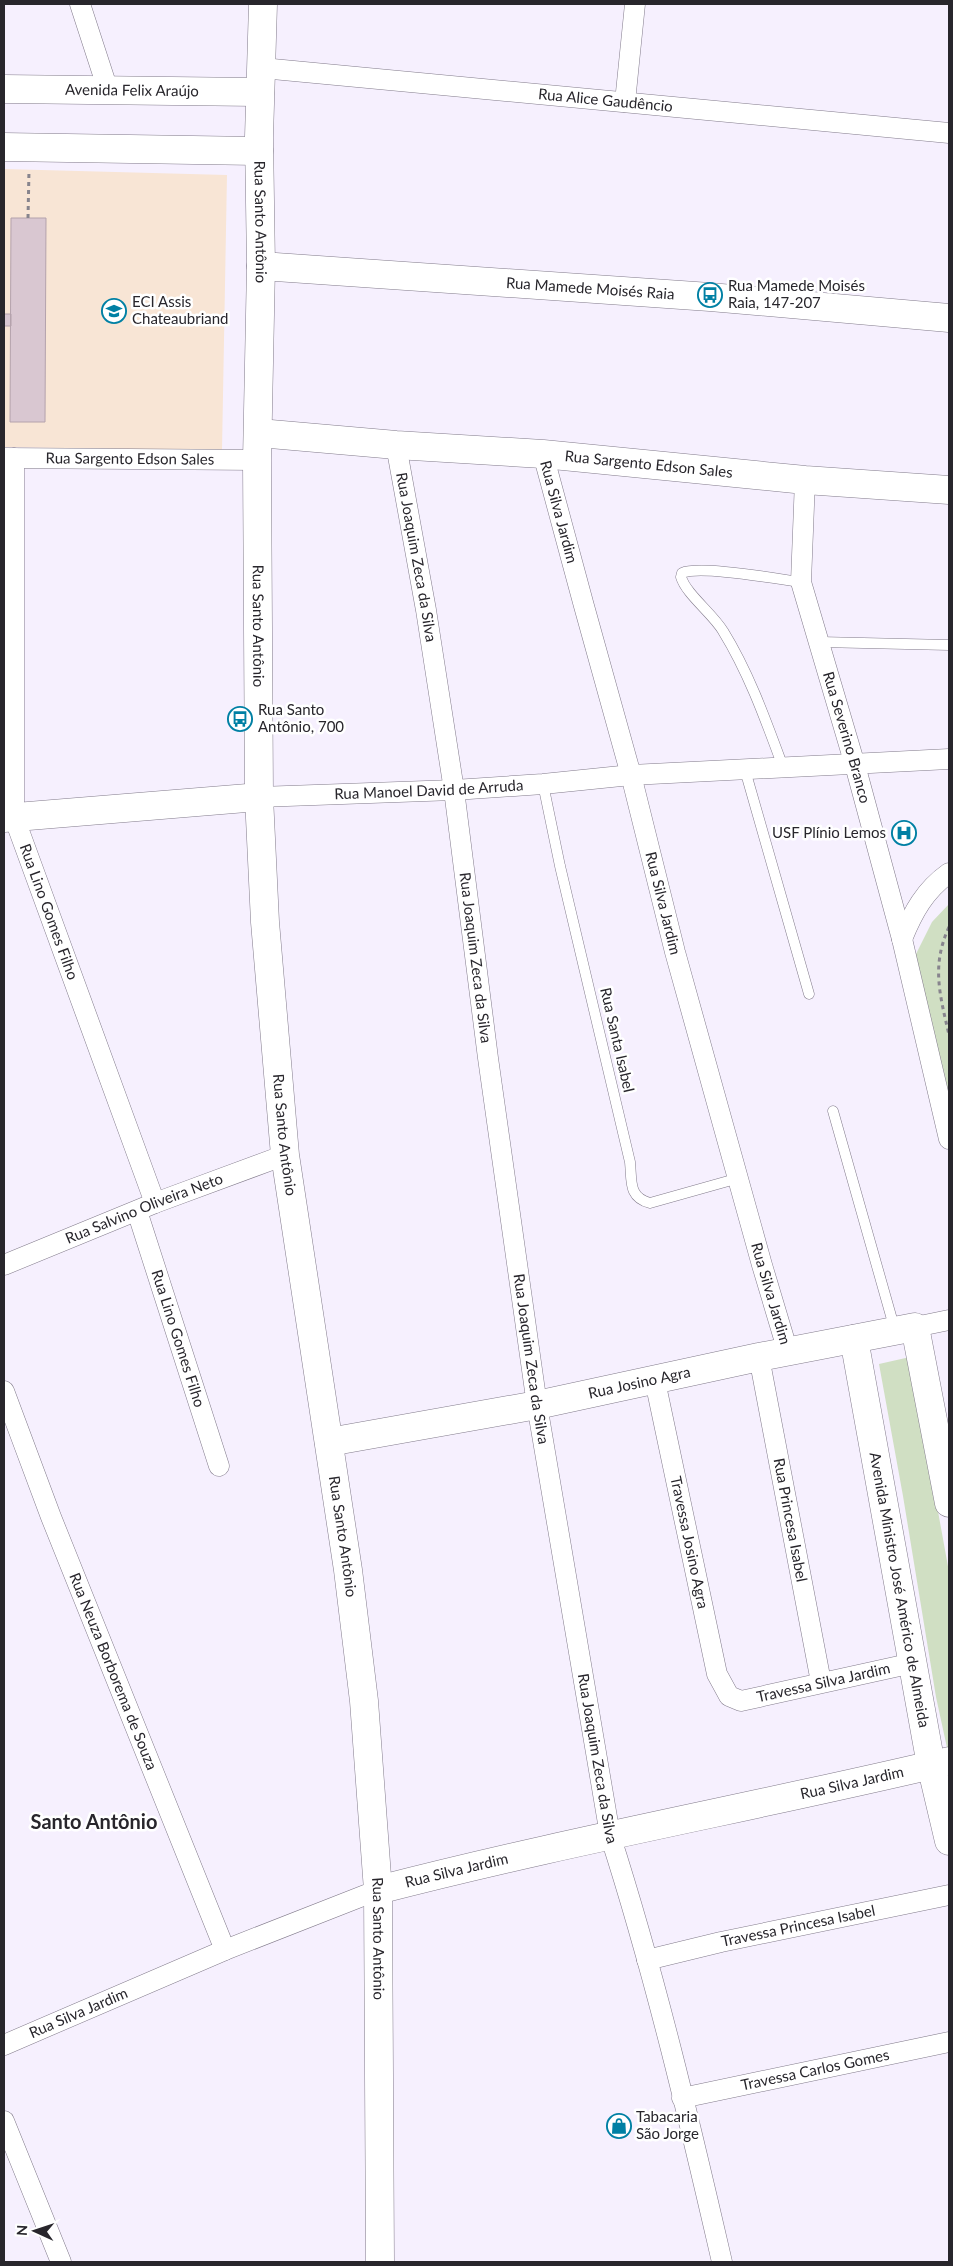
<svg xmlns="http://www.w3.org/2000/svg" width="953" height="2266" font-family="Lato,sans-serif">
  <rect width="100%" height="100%" fill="#f6f0fe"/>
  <path fill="#f8e5d5" d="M 4,169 L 227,175 L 222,451 L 4,447 Z"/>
  <path fill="#d0dfc3" d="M 949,904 L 949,1110 L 913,960 L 932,922 Z
    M 910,1357 L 949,1572 L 949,1757 L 936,1697 L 903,1496 L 879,1364 Z"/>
  <path fill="#d9c7d1" stroke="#b4a2ac" d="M 11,218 L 46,218 L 45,422 L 10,422 Z
    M 4,314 L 11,314 L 11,326 L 4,326 Z"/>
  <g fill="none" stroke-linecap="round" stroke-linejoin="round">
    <defs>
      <path id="lane" d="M 820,642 L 949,645
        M 783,767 C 766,721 749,673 723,631 C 713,614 686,594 681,577 L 682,573 C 700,565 777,579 801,582
        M 745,770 L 809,994
        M 543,784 L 560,866 L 630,1162 C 632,1181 628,1197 650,1203 L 739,1178
        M 833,1111 L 895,1330"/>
      <g id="street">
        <path d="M 80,4 L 108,90"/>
        <path id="s1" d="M 262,68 L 949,133"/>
        <path d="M 625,102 L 635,4"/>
        <path id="s2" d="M 396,445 L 426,610 L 454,790 L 488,1058 L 537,1405 L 610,1835 C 655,1975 689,2119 722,2262"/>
        <path id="s3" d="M 543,454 L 584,606 L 631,775 L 675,952 L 762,1265 L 788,1352"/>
        <path id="s4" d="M 4,458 L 257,460"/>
        <path id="s5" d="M 14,458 L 14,817 L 155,1203"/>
        <path id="s6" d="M 805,480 L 801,582 L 855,765 L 902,939 L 949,1139"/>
        <path id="s7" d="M 259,797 L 454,790 L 543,784 L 631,775 L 949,759"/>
        <path d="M 902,939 C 913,912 925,890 949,873"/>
        <path id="s8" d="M 137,1211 L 219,1466"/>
        <path id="s9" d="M 4,1265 L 155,1203 L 285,1155"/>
        <path d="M 915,1327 L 949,1320"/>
        <path id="s10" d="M 759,1357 L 821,1682"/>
        <path id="s11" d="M 655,1381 L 717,1674 L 729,1696 L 741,1701 L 913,1663"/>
        <path id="s12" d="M 4,1391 L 51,1517 L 225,1950"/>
        <path id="s13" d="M 647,1960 L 721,1942 L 949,1895"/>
        <path id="s14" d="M 4,2045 L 225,1950 L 378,1890"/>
        <path id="s15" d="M 682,2098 L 949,2042"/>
        <path d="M 4,2121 L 61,2262"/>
      </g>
      <g id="secondary">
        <path id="s16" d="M 263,4 L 259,137 L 261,266 L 257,460 L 259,797 L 265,922 L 285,1155 L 348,1570 L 364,1701 L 378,1890 L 380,2262"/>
        <path id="s17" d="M 4,89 L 260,92"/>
        <path d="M 4,147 L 259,151"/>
        <path id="s18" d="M 261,266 L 710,297 L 949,318"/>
        <path id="s19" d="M 259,433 L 396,445 L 543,454 L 805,480 L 949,490"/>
        <path d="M 4,818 L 259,797"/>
        <path id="s20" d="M 854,1339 L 931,1765 L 949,1841"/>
        <path id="s21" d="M 329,1442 L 537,1405 L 759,1357 L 915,1327 L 949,1503"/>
        <path id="s22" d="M 378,1890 C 567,1841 759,1806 949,1761"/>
      </g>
    </defs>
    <use href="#lane" stroke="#827b8b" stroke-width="11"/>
    <use href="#street" stroke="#827b8b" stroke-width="21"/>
    <use href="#secondary" stroke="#827b8b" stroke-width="29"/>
    <path stroke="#87848d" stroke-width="3" stroke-dasharray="4 4" stroke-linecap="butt" d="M 28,218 L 29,170
      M 949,927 C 931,966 940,995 949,1035"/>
    <use href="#lane" stroke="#fff" stroke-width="10"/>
    <use href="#street" stroke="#fff" stroke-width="20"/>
    <use href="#secondary" stroke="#fff" stroke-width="28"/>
  </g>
  <defs>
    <symbol id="bus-ring" viewBox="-11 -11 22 22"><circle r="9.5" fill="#fff" stroke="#0080a4" stroke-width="1.5"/><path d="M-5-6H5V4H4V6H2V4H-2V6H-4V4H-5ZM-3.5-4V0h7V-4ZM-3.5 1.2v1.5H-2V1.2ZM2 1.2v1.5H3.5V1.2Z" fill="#0080a4"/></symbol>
    <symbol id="school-ring" viewBox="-11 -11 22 22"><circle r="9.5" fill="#fff" stroke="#0080a4" stroke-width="1.5"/><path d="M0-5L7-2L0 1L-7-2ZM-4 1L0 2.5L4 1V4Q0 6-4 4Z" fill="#0080a4"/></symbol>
    <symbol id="hospital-ring" viewBox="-11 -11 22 22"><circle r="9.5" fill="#fff" stroke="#0080a4" stroke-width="1.5"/><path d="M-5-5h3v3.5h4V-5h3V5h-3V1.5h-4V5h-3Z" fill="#0080a4"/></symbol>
    <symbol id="shop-ring" viewBox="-11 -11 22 22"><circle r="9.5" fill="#fff" stroke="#0080a4" stroke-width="1.5"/><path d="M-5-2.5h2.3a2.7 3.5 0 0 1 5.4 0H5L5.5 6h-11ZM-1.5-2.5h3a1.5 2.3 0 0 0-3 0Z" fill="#0080a4"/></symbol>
  </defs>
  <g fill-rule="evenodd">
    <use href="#bus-ring" x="696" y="281" width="28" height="28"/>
    <use href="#school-ring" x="100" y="297" width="28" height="28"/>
    <use href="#bus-ring" x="226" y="705" width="28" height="28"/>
    <use href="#hospital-ring" x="890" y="819" width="28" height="28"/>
    <use href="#shop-ring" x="605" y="2112" width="28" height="28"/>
  </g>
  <g text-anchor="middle" stroke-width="5" stroke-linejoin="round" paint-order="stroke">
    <g font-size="15" fill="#28262c" stroke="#fff">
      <text dy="5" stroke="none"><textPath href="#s17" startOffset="128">Avenida Felix Araújo</textPath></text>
      <text dy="5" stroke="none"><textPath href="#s1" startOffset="345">Rua Alice Gaudêncio</textPath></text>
      <text dy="5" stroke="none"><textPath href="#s16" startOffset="218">Rua Santo Antônio</textPath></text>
      <text dy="5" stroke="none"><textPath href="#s18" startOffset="330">Rua Mamede Moisés Raia</textPath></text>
      <text dy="5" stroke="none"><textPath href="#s4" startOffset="126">Rua Sargento Edson Sales</textPath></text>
      <text dy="5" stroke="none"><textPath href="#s19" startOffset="391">Rua Sargento Edson Sales</textPath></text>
      <text dy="5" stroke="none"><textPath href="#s3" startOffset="60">Rua Silva Jardim</textPath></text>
      <text dy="5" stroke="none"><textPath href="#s2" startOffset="114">Rua Joaquim Zeca da Silva</textPath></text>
      <text dy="5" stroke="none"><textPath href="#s16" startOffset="622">Rua Santo Antônio</textPath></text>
      <text dy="5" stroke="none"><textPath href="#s6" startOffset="264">Rua Severino Branco</textPath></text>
      <text dy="5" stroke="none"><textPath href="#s7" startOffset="170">Rua Manoel David de Arruda</textPath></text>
      <text dy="5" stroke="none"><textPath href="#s3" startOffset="465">Rua Silva Jardim</textPath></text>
      <text dy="5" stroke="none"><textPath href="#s5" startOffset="460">Rua Lino Gomes Filho</textPath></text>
      <text dy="5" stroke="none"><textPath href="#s2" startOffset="519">Rua Joaquim Zeca da Silva</textPath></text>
      <text transform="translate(617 1040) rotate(77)" y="5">Rua Santa Isabel</text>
      <text dy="5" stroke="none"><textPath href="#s16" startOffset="1132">Rua Santo Antônio</textPath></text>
      <text dy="5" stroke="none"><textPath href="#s9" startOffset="151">Rua Salvino Oliveira Neto</textPath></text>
      <text dy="5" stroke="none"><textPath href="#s3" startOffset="870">Rua Silva Jardim</textPath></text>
      <text dy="5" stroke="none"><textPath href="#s8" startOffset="134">Rua Lino Gomes Filho</textPath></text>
      <text dy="5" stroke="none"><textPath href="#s2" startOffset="924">Rua Joaquim Zeca da Silva</textPath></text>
      <text dy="5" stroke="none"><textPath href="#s21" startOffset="316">Rua Josino Agra</textPath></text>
      <text dy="5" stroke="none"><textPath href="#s10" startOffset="166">Rua Princesa Isabel</textPath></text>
      <text dy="5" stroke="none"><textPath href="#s16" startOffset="1538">Rua Santo Antônio</textPath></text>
      <text dy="5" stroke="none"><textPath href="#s11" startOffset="165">Travessa Josino Agra</textPath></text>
      <text dy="5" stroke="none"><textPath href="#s20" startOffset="255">Avenida Ministro José Américo de Almeida</textPath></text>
      <text dy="5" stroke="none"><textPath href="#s12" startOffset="301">Rua Neuza Borborema de Souza</textPath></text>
      <text dy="5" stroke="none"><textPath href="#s11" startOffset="422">Travessa Silva Jardim</textPath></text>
      <text dy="5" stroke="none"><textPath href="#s2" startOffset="1329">Rua Joaquim Zeca da Silva</textPath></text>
      <text dy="5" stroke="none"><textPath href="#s22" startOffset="486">Rua Silva Jardim</textPath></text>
      <text dy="5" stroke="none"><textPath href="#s22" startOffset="81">Rua Silva Jardim</textPath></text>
      <text dy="5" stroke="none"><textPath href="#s13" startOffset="155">Travessa Princesa Isabel</textPath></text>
      <text dy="5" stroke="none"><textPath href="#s16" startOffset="1942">Rua Santo Antônio</textPath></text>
      <text dy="5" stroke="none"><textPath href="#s14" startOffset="81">Rua Silva Jardim</textPath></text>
      <text dy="5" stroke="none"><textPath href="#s15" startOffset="136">Travessa Carlos Gomes</textPath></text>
    </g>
    <g font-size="15" fill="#28262c" stroke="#fff" text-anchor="start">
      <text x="728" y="291">Rua Mamede Moisés<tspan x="728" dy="17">Raia, 147-207</tspan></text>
      <text x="132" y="307">ECI Assis<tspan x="132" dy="17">Chateaubriand</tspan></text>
      <text x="258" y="715">Rua Santo<tspan x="258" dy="17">Antônio, 700</tspan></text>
      <text x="886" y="838" text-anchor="end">USF Plínio Lemos</text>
      <text x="636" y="2122">Tabacaria<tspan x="636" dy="17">São Jorge</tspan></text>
    </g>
    <g font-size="20" font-weight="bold" fill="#28262c" stroke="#fff">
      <text x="94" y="1829">Santo Antônio</text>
    </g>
  </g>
  <rect width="953" height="2266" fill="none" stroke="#28262c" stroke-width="10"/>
  <g transform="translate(35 2231) rotate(273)" stroke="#ffffff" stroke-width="4" paint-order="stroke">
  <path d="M0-4L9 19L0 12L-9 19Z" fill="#28262c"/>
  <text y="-8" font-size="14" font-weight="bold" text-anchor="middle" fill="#28262c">N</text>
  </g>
</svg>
